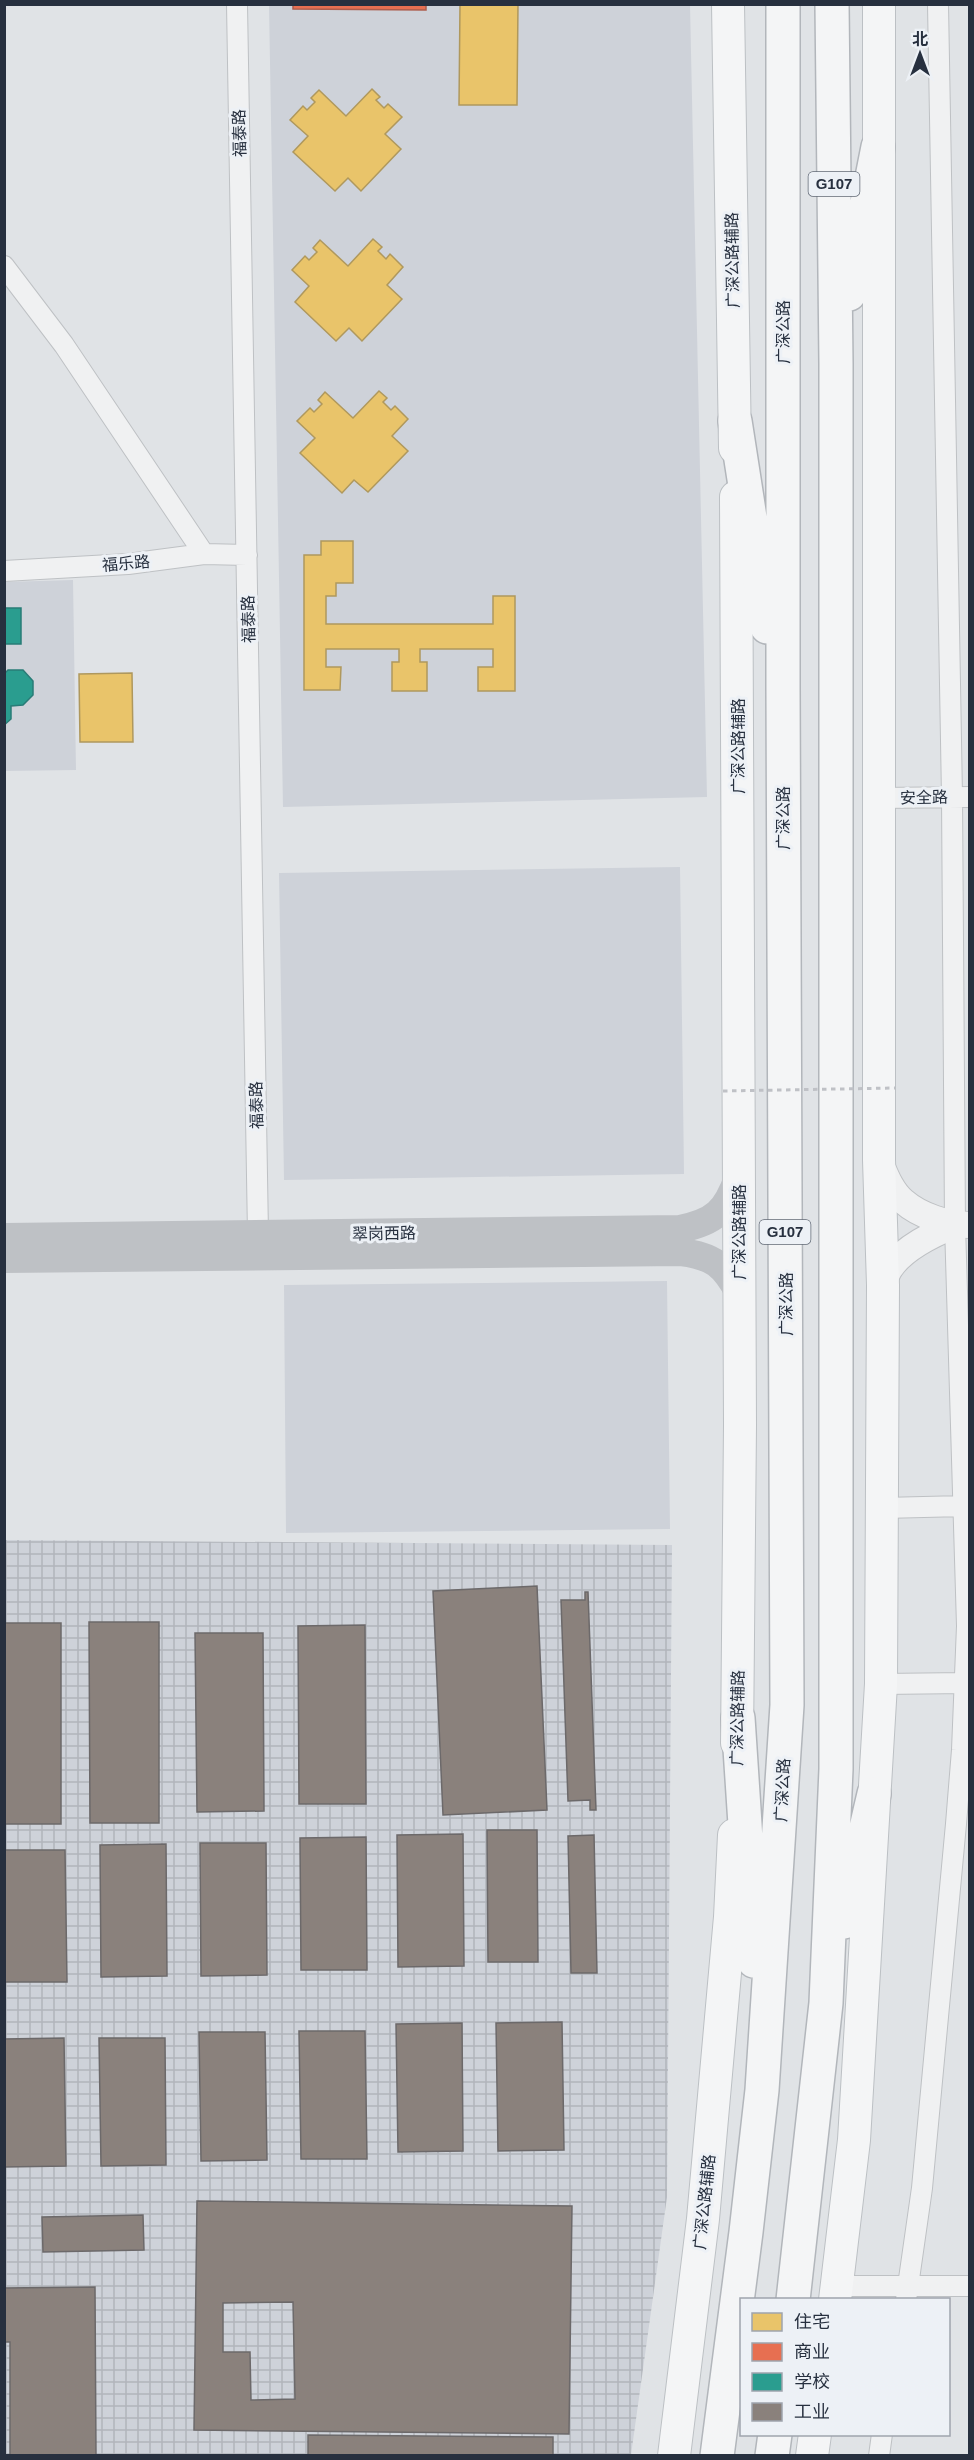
<svg xmlns="http://www.w3.org/2000/svg" width="974" height="2460" font-family="Arial,'Noto Sans SC',sans-serif">
  <defs>
    <pattern id="industrial-grid" width="8" height="8" patternUnits="userSpaceOnUse" patternTransform="scale(1.5)"><rect width="8" height="8" fill="#ced2d9"/><path d="M0 4h8M4 0v8" fill="none" stroke="#b1b5bb"/></pattern>
  </defs>
  <rect width="100%" height="100%" fill="#e0e3e6"/>
  <path fill="#ced2d9" d="M 269,5 L 690,5 L 707,797 L 283,807 Z
    M 73,580 L 76,770 L 5,771 L 4,582 Z
    M 680,867 L 684,1174 L 284,1180 L 279,873 Z
    M 667,1281 L 670,1529 L 286,1533 L 284,1285 Z"/>
  <path fill="url(#industrial-grid)" d="M 5,1540 L 672,1545 L 667,2197 L 631,2455 L 5,2456 Z"/>
  <path fill="#e9c46a" stroke="#af985d" stroke-width="1.5" d="M 460,4 L 518,4 L 517,105 L 459,105 Z
    M 372,89 L 380,97 L 376,100 L 384,108 L 388,104 L 402,117 L 385,134 L 401,149 L 361,191 L 348,178 L 335,191 L 293,152 L 308,136 L 290,120 L 303,106 L 307,110 L 315,102 L 311,98 L 319,90 L 346,116 Z
    M 373,239 L 382,247 L 378,251 L 386,259 L 390,254 L 403,267 L 387,285 L 402,299 L 362,341 L 349,328 L 336,341 L 295,302 L 309,286 L 292,270 L 305,256 L 309,260 L 317,252 L 313,248 L 320,240 L 348,266 Z
    M 379,391 L 387,398 L 383,402 L 391,410 L 395,406 L 408,419 L 392,436 L 408,451 L 368,492 L 354,480 L 342,493 L 300,453 L 315,438 L 297,421 L 310,408 L 314,412 L 322,404 L 318,400 L 325,392 L 353,418 Z
    M 321,541 L 353,541 L 353,583 L 336,583 L 336,596 L 326,596 L 326,624 L 493,624 L 493,596 L 515,596 L 515,691 L 478,691 L 478,667 L 493,667 L 493,649 L 420,649 L 420,662 L 427,662 L 427,691 L 392,691 L 392,662 L 399,662 L 399,649 L 326,649 L 326,667 L 341,667 L 340,690 L 304,690 L 304,555 L 321,555 Z
    M 132,673 L 133,742 L 80,742 L 79,674 Z"/>
  <path fill="#e76f51" stroke="#ad5c4c" stroke-width="1.5" d="M 293,4 L 426,4 L 426,10 L 293,9 Z"/>
  <path fill="#2a9d8f" stroke="#297c77" stroke-width="1.5" d="M 4,608 L 21,608 L 21,644 L 4,644 Z
    M 8,670 L 23,670 L 33,681 L 33,695 L 23,705 L 11,706 L 11,719 L 4,725 L 4,674 Z"/>
  <path fill="#8a817c" stroke="#6c696a" stroke-width="1.5" fill-rule="evenodd" d="M 537,1586 L 547,1810 L 443,1815 L 433,1591 Z
    M 585,1592 L 588,1592 L 596,1810 L 590,1810 L 590,1800 L 568,1801 L 561,1600 L 585,1600 Z
    M 89,1622 L 159,1622 L 159,1823 L 90,1823 Z
    M 4,1623 L 61,1623 L 61,1824 L 4,1824 Z
    M 365,1625 L 366,1804 L 299,1804 L 298,1626 Z
    M 195,1633 L 263,1633 L 264,1811 L 197,1812 Z
    M 487,1830 L 537,1830 L 538,1962 L 488,1962 Z
    M 463,1834 L 464,1966 L 398,1967 L 397,1835 Z
    M 594,1835 L 597,1973 L 571,1973 L 568,1836 Z
    M 366,1837 L 367,1970 L 301,1970 L 300,1838 Z
    M 200,1843 L 266,1843 L 267,1975 L 201,1976 Z
    M 166,1844 L 167,1976 L 101,1977 L 100,1845 Z
    M 4,1850 L 65,1850 L 67,1982 L 4,1982 Z
    M 562,2022 L 564,2150 L 498,2151 L 496,2023 Z
    M 462,2023 L 463,2151 L 398,2152 L 396,2024 Z
    M 299,2031 L 365,2031 L 367,2159 L 301,2159 Z
    M 199,2032 L 265,2032 L 267,2160 L 201,2161 Z
    M 64,2038 L 66,2166 L 4,2167 L 4,2039 Z
    M 99,2038 L 165,2038 L 166,2165 L 101,2166 Z
    M 197,2201 L 572,2206 L 569,2434 L 194,2430 ZM 293,2302 L 295,2399 L 251,2400 L 250,2352 L 223,2352 L 223,2303 Z
    M 143,2215 L 144,2250 L 43,2252 L 42,2217 Z
    M 95,2287 L 96,2456 L 10,2456 L 10,2342 L 4,2342 L 4,2288 Z
    M 308,2435 L 553,2437 L 553,2456 L 308,2456 Z"/>
  <g fill="none" stroke-linecap="round" stroke-linejoin="round">
    <defs>
      <path id="minor" d="M 237,4 L 258,1234
        M 4,266 L 64,345 L 204,554
        M 4,571 L 128,564 L 204,554 L 247,555
        M 879,798 L 970,797
        M 883,1508 L 964,1506
        M 881,1684 L 966,1683
        M 837,2286 L 970,2286
        M 906,2300 L 922,2188 L 956,1824 L 962,1750 L 967,1626 L 955,1225 L 952,797 L 938,4
        M 879,2456 L 882,2434"/>
      <path id="tertiary" d="M 879,1160 C 885,1174 891,1191 903,1201 C 920,1216 948,1225 970,1225
        M 883,1285 C 885,1279 887,1272 891,1267 C 905,1247 933,1234 955,1225"/>
      <path id="primary" d="M 728,4 L 735,448
        M 736,497 L 740,1425 L 737,1743
        M 835,2300 L 854,2140 L 881,1684 L 883,1285 L 879,1160 L 879,4
        M 674,2456 L 703,2219 L 730,1917 L 734,1835
        M 812,2456 L 815,2434"/>
      <path id="trunk" d="M 849,294 L 878,147
        M 735,421 L 767,627
        M 738,1718 L 754,1961
        M 844,1922 L 874,1794
        M 793,2300 L 826,2003 L 836,1769 L 836,364 L 832,4
        M 717,2456 L 746,2232 L 762,2090 L 787,1705 L 783,687 L 783,4
        M 772,2456 L 775,2434"/>
    </defs>
    <use href="#minor" stroke="#bec1c4" stroke-width="22"/>
    <use href="#tertiary" stroke="#bec1c4" stroke-width="28"/>
    <use href="#primary" stroke="#bcc0c4" stroke-width="34"/>
    <use href="#trunk" stroke="#b2b6bb" stroke-width="36"/>
    <use href="#minor" stroke="#f0f1f2" stroke-width="20"/>
    <use href="#tertiary" stroke="#f0f1f2" stroke-width="26"/>
    <path stroke="#bec1c5" stroke-width="28" d="M 4,1237 L 680,1229 C 715,1222 726,1211 738,1178
      M 4,1259 L 681,1252 C 713,1256 724,1265 739,1293"/>
    <use href="#primary" stroke="#f4f5f6" stroke-width="32"/>
    <use href="#trunk" stroke="#f4f5f6" stroke-width="33"/>
    <path stroke="#bfc1c6" stroke-width="3" stroke-dasharray="4.5 4.5" stroke-linecap="butt" d="M 723,1091 L 895,1088"/>
  </g>
  <g text-anchor="middle" stroke-width="6" stroke-linejoin="round" paint-order="stroke">
    <g fill="#edf1f6" stroke="#626a76" stroke-width="1.5">
      <rect x="808.5" y="172" width="51" height="24" rx="4.5"/>
      <rect x="759.5" y="1220" width="51" height="24" rx="4.5"/>
    </g>
    <g font-size="15" font-weight="bold" fill="#27303f">
      <text x="834" y="189">G107</text>
      <text x="785" y="1237">G107</text>
    </g>
    <g font-size="16" fill="#27303f" stroke="#edf1f6">
      <text transform="translate(239 133) rotate(-91)" y="6">福泰路</text>
      <text transform="translate(732 260) rotate(-91)" y="6">广深公路辅路</text>
      <text transform="translate(783 332) rotate(-90)" y="6">广深公路</text>
      <text transform="translate(126 563) rotate(-5)" y="6">福乐路</text>
      <text transform="translate(248 619) rotate(-91)" y="6">福泰路</text>
      <text transform="translate(738 746) rotate(-90)" y="6">广深公路辅路</text>
      <text transform="translate(924 797) rotate(-1)" y="6">安全路</text>
      <text transform="translate(783 818) rotate(-90)" y="6">广深公路</text>
      <text transform="translate(256 1105) rotate(-91)" y="6">福泰路</text>
      <text transform="translate(739 1232) rotate(-90)" y="6">广深公路辅路</text>
      <text transform="translate(384 1233) rotate(-1)" y="6">翠岗西路</text>
      <text transform="translate(786 1304) rotate(-90)" y="6">广深公路</text>
      <text transform="translate(737 1718) rotate(-89)" y="6">广深公路辅路</text>
      <text transform="translate(782 1790) rotate(-87)" y="6">广深公路</text>
      <text transform="translate(704 2202) rotate(-84)" y="6">广深公路辅路</text>
    </g>
  </g>
  <rect width="974" height="2460" fill="none" stroke="#27303f" stroke-width="12"/>
  <rect x="740" y="2298" width="210" height="138" fill="#edf1f6" stroke="#9ea4ad" stroke-width="1.5"/>
  <rect x="752" y="2313" width="30" height="18" fill="#e9c46a" stroke="#9ea4ad" stroke-width="1.5"/>
  <text x="794" y="2328" font-size="18" fill="#27303f">住宅</text>
  <rect x="752" y="2343" width="30" height="18" fill="#e76f51" stroke="#9ea4ad" stroke-width="1.5"/>
  <text x="794" y="2358" font-size="18" fill="#27303f">商业</text>
  <rect x="752" y="2373" width="30" height="18" fill="#2a9d8f" stroke="#9ea4ad" stroke-width="1.5"/>
  <text x="794" y="2388" font-size="18" fill="#27303f">学校</text>
  <rect x="752" y="2403" width="30" height="18" fill="#8a817c" stroke="#9ea4ad" stroke-width="1.5"/>
  <text x="794" y="2418" font-size="18" fill="#27303f">工业</text>
  <g transform="translate(920 54)" stroke="#edf1f6" stroke-width="4.5" paint-order="stroke">
  <path d="M0-4.5L10 22L0 15L-10 22Z" fill="#27303f"/>
  <text y="-9" font-size="16" font-weight="bold" text-anchor="middle" fill="#27303f">北</text>
  </g>
</svg>
